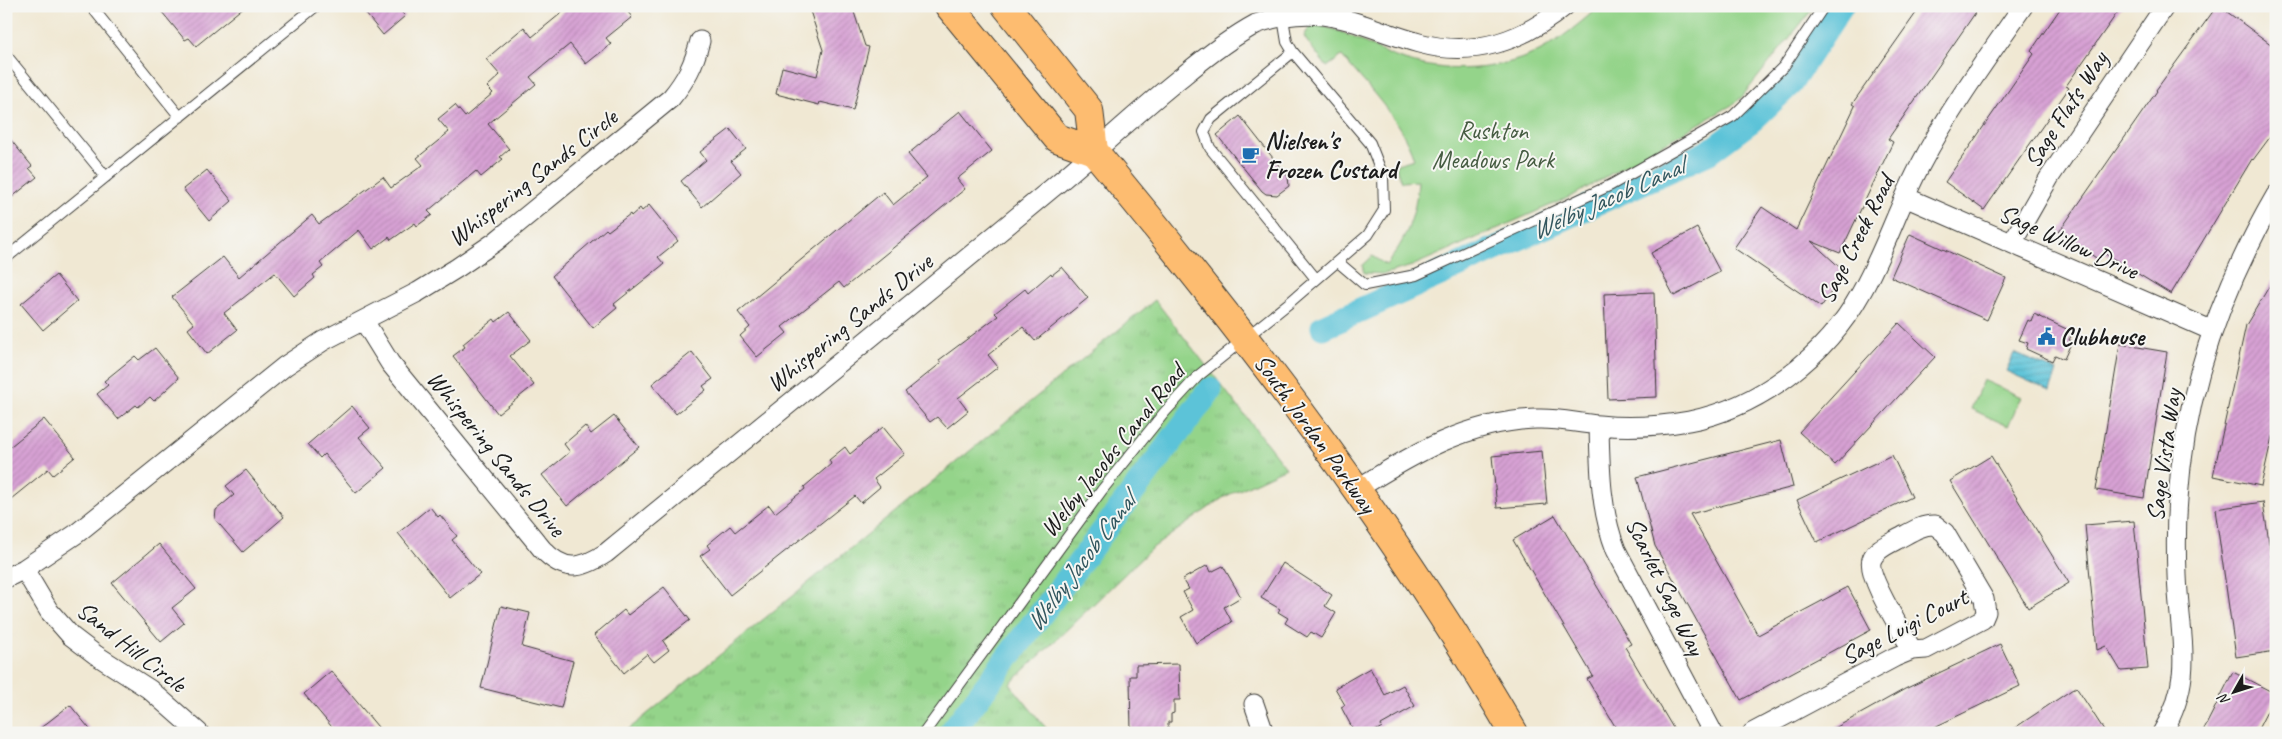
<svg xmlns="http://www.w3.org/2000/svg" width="2282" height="739" font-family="Caveat,sans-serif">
  <defs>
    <pattern id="grass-tufts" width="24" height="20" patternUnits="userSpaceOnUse" patternTransform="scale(1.25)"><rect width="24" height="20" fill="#94d48a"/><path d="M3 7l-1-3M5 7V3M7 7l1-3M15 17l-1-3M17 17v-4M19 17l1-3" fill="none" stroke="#7fb576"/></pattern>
    <pattern id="water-rules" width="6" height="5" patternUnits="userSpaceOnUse" patternTransform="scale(1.25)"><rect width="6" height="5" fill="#5bc3d8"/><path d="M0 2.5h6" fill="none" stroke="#4fa7b9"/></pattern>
    <pattern id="building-hatch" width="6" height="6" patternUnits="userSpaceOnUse" patternTransform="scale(1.25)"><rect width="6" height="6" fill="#d7a1d4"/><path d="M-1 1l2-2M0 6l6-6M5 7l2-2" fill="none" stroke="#b88ab5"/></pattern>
  </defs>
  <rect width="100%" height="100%" fill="#f6f6f2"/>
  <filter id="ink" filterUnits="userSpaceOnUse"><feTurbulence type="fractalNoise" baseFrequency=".02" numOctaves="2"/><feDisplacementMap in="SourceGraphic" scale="10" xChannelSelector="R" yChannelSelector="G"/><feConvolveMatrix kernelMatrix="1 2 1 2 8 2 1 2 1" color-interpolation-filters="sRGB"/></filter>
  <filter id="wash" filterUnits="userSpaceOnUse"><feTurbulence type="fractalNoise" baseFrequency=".0096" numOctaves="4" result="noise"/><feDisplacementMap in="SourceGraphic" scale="20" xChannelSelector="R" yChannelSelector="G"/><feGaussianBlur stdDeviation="1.12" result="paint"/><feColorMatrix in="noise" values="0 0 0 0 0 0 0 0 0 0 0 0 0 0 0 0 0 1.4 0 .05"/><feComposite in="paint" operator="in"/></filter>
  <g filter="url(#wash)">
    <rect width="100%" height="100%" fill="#f0e8d3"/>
    <path fill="url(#grass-tufts)" stroke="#587853" d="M 1155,300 L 1286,468 L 1224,497 L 1151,549 L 1010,684 L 1050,733 L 624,733 Z"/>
    <path fill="#94d48a" stroke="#587853" d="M 1600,6 L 1815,6 L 1741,98 L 1732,105 L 1574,195 L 1412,266 L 1384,274 L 1364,273 L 1362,265 L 1372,256 L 1386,265 C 1407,239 1416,214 1418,181 L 1401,182 L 1396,167 L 1397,164 L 1414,159 C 1401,119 1368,88 1342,56 L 1327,67 L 1306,40 L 1304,36 L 1311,25 C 1341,27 1362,43 1388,54 C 1435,74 1493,74 1539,51 C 1562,39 1581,22 1600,6 Z
      M 1983,380 L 2021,397 L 2008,426 L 1971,409 Z"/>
    <path fill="url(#water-rules)" stroke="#3c707a" d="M 2014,353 L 2057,371 L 2050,391 L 2006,371 Z"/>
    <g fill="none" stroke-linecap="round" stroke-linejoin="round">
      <path stroke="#5bc3d8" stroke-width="25" d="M 1323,327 L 1709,152 L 1752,120 L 1790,84 L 1841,6
        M 951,733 L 1210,390"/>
    </g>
    <g id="blocks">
      <path fill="url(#building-hatch)" d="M 157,6 L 245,6 L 196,46 L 189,38 L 185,40 Z
        M 376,6 L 396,6 L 405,16 L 383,35 L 366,14 Z
        M 570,6 L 623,6 L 632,17 L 606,38 L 611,44 L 586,64 L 570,44 L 530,77 L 536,84 L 488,124 L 509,149 L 500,157 L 503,159 L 481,177 L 476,171 L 428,211 L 432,215 L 417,226 L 415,223 L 391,240 L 389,237 L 373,249 L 359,230 L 320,263 L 323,267 L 313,275 L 315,278 L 294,296 L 275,273 L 224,313 L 237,330 L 207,354 L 188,329 L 194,324 L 172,297 L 223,257 L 239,277 L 312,215 L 319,224 L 383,177 L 391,188 L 423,165 L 417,158 L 449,132 L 438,119 L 455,105 L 465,117 L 493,93 L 487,87 L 500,75 L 486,59 L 524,27 L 532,37 Z
        M 824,6 L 852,6 L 865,46 L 869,47 L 853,110 L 820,102 L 819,105 L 776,94 L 782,67 L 817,76 L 823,50 L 810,11 Z
        M 1921,6 L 1980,6 L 1888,139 L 1893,142 L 1840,253 L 1811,241 L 1845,272 L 1821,307 L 1734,248 L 1762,207 L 1796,230 L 1855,106 L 1852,104 Z
        M 2062,6 L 2122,6 L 2066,86 L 2069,88 L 1984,210 L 1945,182 L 2034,54 L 2031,51 Z
        M 2217,6 L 2219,6 L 2276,48 L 2276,129 L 2253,160 L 2252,159 L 2171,294 L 2104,253 L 2099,260 L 2059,232 L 2157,91 L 2156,90 Z
        M 960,111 L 992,151 L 957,179 L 965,189 L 844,288 L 839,282 L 782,327 L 787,333 L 757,357 L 740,336 L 750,327 L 738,312 L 883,192 L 893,205 L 927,177 L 908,154 Z
        M 1240,116 L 1288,177 L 1289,186 L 1277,195 L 1266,194 L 1262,191 L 1217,135 Z
        M 730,129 L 746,149 L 731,161 L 741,173 L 702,207 L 681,181 L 706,160 L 700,152 Z
        M 6,134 L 32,166 L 29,168 L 37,177 L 6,202 Z
        M 207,170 L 232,201 L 209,221 L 183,189 Z
        M 649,205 L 678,241 L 658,257 L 664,264 L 614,304 L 617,308 L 593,328 L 552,276 L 606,229 L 608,231 L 630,214 L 631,216 L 640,208 L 642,211 Z
        M 1697,228 L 1720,272 L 1674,296 L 1651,253 Z
        M 1910,234 L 2006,278 L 1987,320 L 1891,277 Z
        M 1062,267 L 1088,298 L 1035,341 L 1023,327 L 988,355 L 998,367 L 958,398 L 968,411 L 947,428 L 937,417 L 930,422 L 905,392 L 941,363 L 939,360 L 998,316 L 995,313 L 1025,289 L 1028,293 L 1051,273 L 1052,275 Z
        M 56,275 L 77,301 L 43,330 L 21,304 Z
        M 2276,275 L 2276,419 L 2261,486 L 2213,476 L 2246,325 Z
        M 1654,292 L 1657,397 L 1608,399 L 1604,294 Z
        M 509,312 L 531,340 L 510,356 L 534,385 L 498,414 L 453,356 L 465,347 L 463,344 L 484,327 L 494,319 L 496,322 Z
        M 2034,314 L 2073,332 L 2069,340 L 2072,341 L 2064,359 L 2055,355 L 2052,361 L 2026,349 L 2028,343 L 2019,340 L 2028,320 L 2031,322 Z
        M 1899,323 L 1935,357 L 1835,465 L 1799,432 Z
        M 2120,344 L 2167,352 L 2144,498 L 2096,490 Z
        M 155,348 L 179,378 L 154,401 L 150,397 L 138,407 L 136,405 L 118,419 L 97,394 L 108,385 L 104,381 L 135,356 L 139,360 Z
        M 692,352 L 713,379 L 703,386 L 706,390 L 676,414 L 652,384 Z
        M 352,406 L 370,428 L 359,437 L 386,468 L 356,493 L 324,454 L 320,458 L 308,444 Z
        M 614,416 L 639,447 L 567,506 L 542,475 L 570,452 L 564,444 L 585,426 L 591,434 Z
        M 44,419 L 75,457 L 53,475 L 48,469 L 6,503 L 6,450 Z
        M 883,427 L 905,454 L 874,479 L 880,487 L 861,503 L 855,496 L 730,595 L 700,556 L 710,549 L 707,545 L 730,526 L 735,532 L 769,505 L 775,513 L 805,489 L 804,487 L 831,464 L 829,460 L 845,447 L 850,454 Z
        M 1781,440 L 1793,487 L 1690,514 L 1758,635 L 1848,587 L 1871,630 L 1741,700 L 1655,546 L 1637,477 Z
        M 1542,451 L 1547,504 L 1497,508 L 1492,456 Z
        M 1892,455 L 1912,497 L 1817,542 L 1797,500 Z
        M 1991,456 L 2069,583 L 2028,608 L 1950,481 Z
        M 246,470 L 284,517 L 243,552 L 215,519 L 216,510 L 234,495 L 226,486 Z
        M 2263,502 L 2276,589 L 2276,651 L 2236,657 L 2215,509 Z
        M 430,507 L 438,517 L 440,515 L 457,536 L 452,540 L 480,574 L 450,598 L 398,533 Z
        M 1555,515 L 1631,644 L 1625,647 L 1676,733 L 1619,733 L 1587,679 L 1593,676 L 1513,540 Z
        M 2134,521 L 2148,669 L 2121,671 L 2106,646 L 2097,650 L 2085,525 Z
        M 159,544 L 196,589 L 172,608 L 184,623 L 161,642 L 112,583 Z
        M 1283,563 L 1332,595 L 1325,606 L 1336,613 L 1321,638 L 1311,632 L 1307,637 L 1285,623 L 1288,618 L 1278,612 L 1280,609 L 1261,598 Z
        M 1208,565 L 1211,572 L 1223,566 L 1241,597 L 1224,607 L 1232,622 L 1196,643 L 1181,617 L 1193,610 L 1183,592 L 1189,589 L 1183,579 Z
        M 664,587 L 690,620 L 663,641 L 669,650 L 654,662 L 647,654 L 624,673 L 594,635 L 624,610 L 628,615 Z
        M 501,606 L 530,613 L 522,647 L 573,661 L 561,708 L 481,688 Z
        M 2000,644 L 2020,686 L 1922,733 L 1826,733 L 1905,689 Z
        M 1179,664 L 1180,700 L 1174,700 L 1174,713 L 1171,714 L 1171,722 L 1168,722 L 1168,733 L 1131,733 L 1130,676 L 1136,676 L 1136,665 Z
        M 1370,668 L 1385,695 L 1403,685 L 1415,706 L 1381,725 L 1382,727 L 1372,733 L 1355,733 L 1341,707 L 1345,705 L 1335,688 Z
        M 331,671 L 383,733 L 337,733 L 304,694 Z
        M 2233,672 L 2276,694 L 2256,733 L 2202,733 Z
        M 2076,687 L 2106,733 L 2007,733 Z
        M 70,705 L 93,733 L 34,733 Z"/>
    </g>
  </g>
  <g filter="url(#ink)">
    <use href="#blocks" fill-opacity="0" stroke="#3c3b37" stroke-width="1"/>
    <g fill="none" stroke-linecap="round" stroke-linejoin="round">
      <defs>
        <path id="service" d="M 91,6 L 180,117
          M 1293,52 L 1211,119 L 1204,132 L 1210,148 L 1316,279
          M 6,55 L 106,177
          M 6,258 L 316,6
          M 1338,262 L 1365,285 L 1416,275 L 1611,185 L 1733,116 L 1784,66 L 1824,6
          M 924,733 L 1102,490 L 1164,413 L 1198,376 L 1289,303 L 1368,235 L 1384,210 L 1383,176 L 1370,143 L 1293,52 L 1287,42 L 1281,6"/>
        <path id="minor" d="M 1905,197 L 2213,331
          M 2012,243 L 2049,178 L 2165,6
          M 364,321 L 390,363 L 542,549 C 564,572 580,570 606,553 C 754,432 903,312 1051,189 C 1096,152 1138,111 1184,75 C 1207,56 1230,38 1256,24 C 1322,0 1358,26 1419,43 C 1473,58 1523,41 1565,6
          M 1599,425 C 1600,469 1600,509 1616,550 L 1713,733
          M 1357,489 C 1413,454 1468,421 1536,419 C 1559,418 1576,423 1599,425 C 1627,428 1661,426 1689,421 C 1760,407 1826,356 1861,293 C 1885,251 1899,204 1922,162 C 1951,107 1988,57 2023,6
          M 24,569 L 49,611 L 71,636 L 96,655 L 149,689 L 199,733
          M 6,578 L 24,569 L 76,534 L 285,366 L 323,341 L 418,292 L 457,268 L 495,242 L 671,98 C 686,80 694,64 700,41
          M 1254,704 L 1264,733
          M 1752,733 L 1895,657 L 1912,650 L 1926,649 L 1983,619 L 1986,612 L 1984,599 L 1945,533 L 1935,525 C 1921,524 1908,534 1896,540 C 1887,545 1876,549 1872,559 C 1865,574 1903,633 1912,650
          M 2162,733 C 2196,677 2179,636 2177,575 C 2176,550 2176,524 2178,499 C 2185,392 2222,288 2276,195"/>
        <path id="primary" d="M 949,6 L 1057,138 L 1094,151 C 1247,335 1393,525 1514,733
          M 1006,6 L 1089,110 L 1094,151"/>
      </defs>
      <use href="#service" stroke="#3c3b37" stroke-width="12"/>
      <use href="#minor" stroke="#3c3b37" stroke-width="21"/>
      <use href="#primary" stroke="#3c3b37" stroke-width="30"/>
      <use href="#service" stroke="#fff" stroke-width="10"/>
      <use href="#minor" stroke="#fff" stroke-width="19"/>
      <use href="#primary" stroke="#fdbc6f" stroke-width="28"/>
    </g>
  </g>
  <defs>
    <symbol id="cafe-bare" viewBox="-9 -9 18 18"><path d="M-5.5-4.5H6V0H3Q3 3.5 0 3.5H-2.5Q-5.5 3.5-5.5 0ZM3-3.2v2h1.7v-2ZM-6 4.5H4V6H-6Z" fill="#1f6fb2" stroke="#f6f6f2" stroke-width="2.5" paint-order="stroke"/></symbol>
    <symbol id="civic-bare" viewBox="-9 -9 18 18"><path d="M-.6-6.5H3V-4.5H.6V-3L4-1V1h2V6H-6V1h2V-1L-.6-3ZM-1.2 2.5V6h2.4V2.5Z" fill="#1f6fb2" stroke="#f6f6f2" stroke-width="2.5" paint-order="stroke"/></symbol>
  </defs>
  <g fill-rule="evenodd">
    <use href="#cafe-bare" x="1238" y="142" width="25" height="25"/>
    <use href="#civic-bare" x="2034" y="324" width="25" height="25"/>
  </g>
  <g text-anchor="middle" stroke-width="4" stroke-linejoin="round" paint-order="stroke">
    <g font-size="25" fill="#1c1c1c" stroke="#f6f6f2">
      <text transform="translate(2065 109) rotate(-57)" y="9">Sage Flats Way</text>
      <text transform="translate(532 177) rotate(-38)" y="9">Whispering Sands Circle</text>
      <text transform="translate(1855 239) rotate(-63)" y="9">Sage Creek Road</text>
      <text transform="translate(2069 241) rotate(24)" y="9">Sage Willow Drive</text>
      <text transform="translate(849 322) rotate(-39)" y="9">Whispering Sands Drive</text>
      <text transform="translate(1316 433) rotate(54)" y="9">South Jordan Parkway</text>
      <text transform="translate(1112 450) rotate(-51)" y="9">Welby Jacobs Canal Road</text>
      <text transform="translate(497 453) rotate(51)" y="9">Whispering Sands Drive</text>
      <text transform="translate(2163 455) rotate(-82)" y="9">Sage Vista Way</text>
      <text transform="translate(1666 586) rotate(64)" y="9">Scarlet Sage Way</text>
      <text transform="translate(1904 626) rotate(-27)" y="9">Sage Luigi Court</text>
      <text transform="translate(132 646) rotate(38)" y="9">Sand Hill Circle</text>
    </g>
    <g font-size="25" fill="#465c42" stroke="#f6f6f2">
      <text x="1493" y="139">Rushton<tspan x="1493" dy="29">Meadows Park</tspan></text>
    </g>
    <g font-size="25" font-weight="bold" fill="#1c1c1c" stroke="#f6f6f2" text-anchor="start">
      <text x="1265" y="149">Nielsen's<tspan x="1265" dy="29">Frozen Custard</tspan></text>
      <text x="2060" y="345">Clubhouse</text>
    </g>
    <g font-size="26" font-style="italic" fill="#32565e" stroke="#f6f6f2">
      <text transform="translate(1607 198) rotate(-24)" y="9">Welby Jacob Canal</text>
      <text transform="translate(1080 562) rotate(-53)" y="9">Welby Jacob Canal</text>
    </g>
  </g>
  <rect width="2282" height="739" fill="none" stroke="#f6f6f2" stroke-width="25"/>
  <g transform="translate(2234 692) rotate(231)" stroke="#f6f6f2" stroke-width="4" paint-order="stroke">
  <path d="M0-4L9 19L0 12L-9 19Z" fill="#1c1c1c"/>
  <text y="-8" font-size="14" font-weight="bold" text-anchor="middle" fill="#1c1c1c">N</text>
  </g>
</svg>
